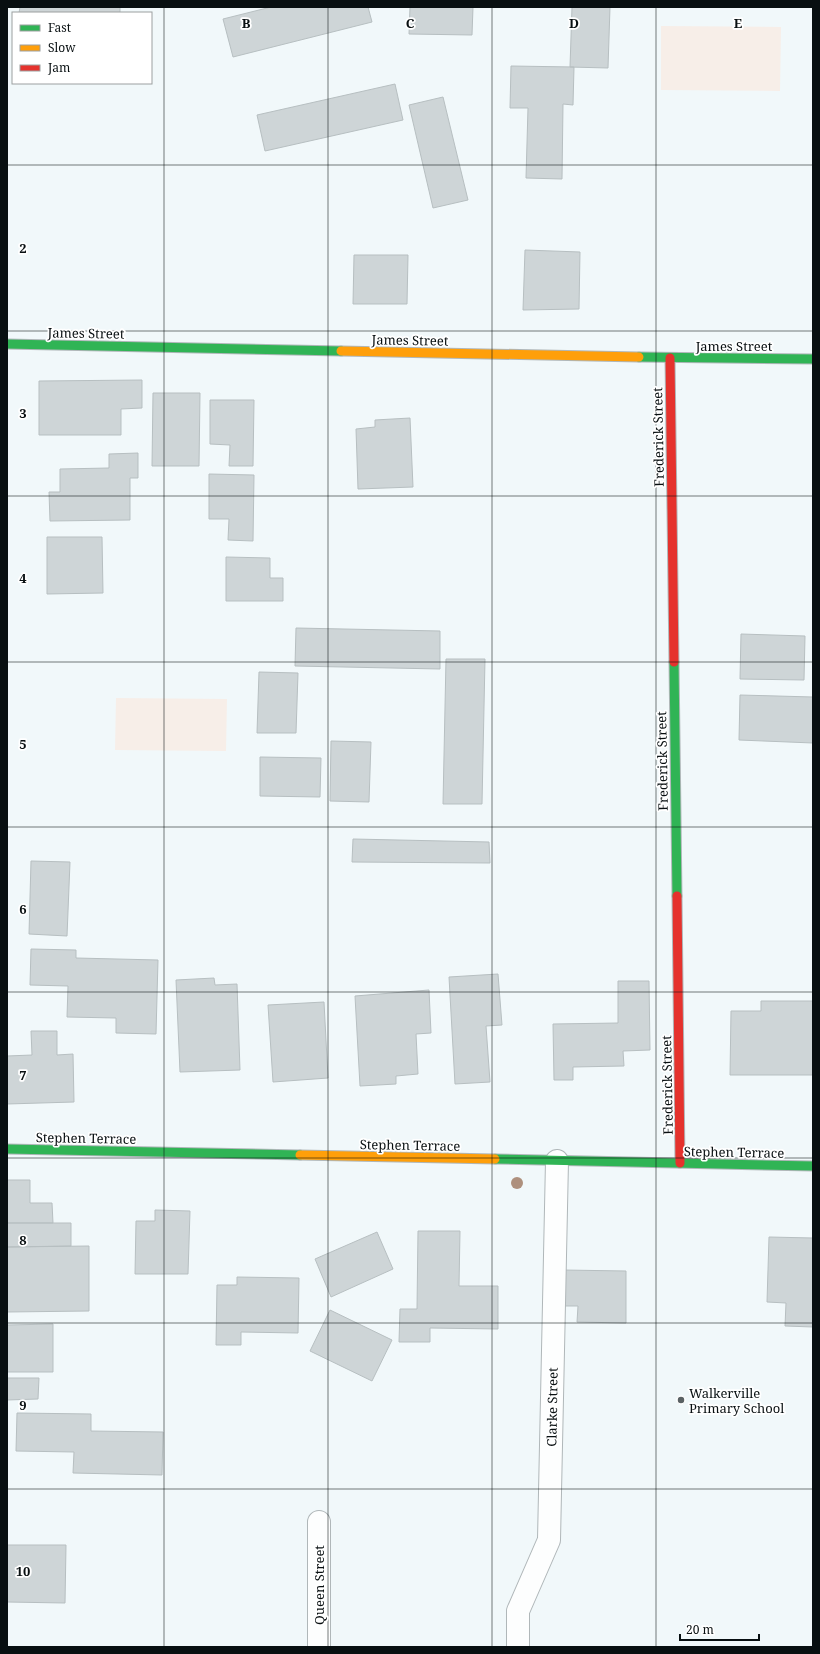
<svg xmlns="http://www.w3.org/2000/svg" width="820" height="1654" font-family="'Noto Serif',serif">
  <rect width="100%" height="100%" fill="#f1f8fa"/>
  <path fill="#f7eee8" d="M 661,26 L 781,27 L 780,91 L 661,90 Z
    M 116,698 L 227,699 L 226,751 L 115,750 Z"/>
  <path fill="#ced5d7" stroke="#b7bfc1" d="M 20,7 L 120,7 L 120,13 L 19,13 Z
    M 271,7 L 368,7 L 372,22 L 233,57 L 223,19 Z
    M 410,7 L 473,7 L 472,35 L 409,34 Z
    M 572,7 L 610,7 L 608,68 L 570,67 Z
    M 511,66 L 574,67 L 573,105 L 563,104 L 562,179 L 526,178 L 528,108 L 510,108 Z
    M 395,84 L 403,120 L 265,151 L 257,115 Z
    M 443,97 L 468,200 L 433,208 L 409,105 Z
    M 525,250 L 580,252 L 579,309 L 523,310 Z
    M 354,255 L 408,255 L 407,304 L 353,304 Z
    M 142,380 L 142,408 L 121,409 L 121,435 L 39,435 L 39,381 Z
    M 153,393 L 200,393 L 199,466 L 152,466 Z
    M 210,400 L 254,400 L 253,466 L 229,466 L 230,445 L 210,444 Z
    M 410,418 L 413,487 L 358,489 L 356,429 L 375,427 L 375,420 Z
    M 138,453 L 138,478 L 130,478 L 130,520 L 50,521 L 49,492 L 60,492 L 60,469 L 109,468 L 109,454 Z
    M 209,474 L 254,475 L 253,541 L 228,540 L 229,519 L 209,519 Z
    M 47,537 L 102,537 L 103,593 L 47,594 Z
    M 226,557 L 270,558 L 270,578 L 283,578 L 283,601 L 226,601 Z
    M 296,628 L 440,631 L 440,669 L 295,666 Z
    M 741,634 L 805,636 L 804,680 L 740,679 Z
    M 446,659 L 485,659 L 482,804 L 443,804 Z
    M 259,672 L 298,673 L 296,733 L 257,733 Z
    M 740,695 L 813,697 L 813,743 L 739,740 Z
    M 331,741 L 371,742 L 369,802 L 330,801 Z
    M 260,757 L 321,758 L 320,797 L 260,796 Z
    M 353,839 L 489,842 L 490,863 L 352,862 Z
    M 31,861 L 70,862 L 67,936 L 29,934 Z
    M 31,949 L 76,950 L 76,958 L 158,960 L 156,1034 L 116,1033 L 116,1018 L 67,1017 L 68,986 L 30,985 Z
    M 498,974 L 502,1025 L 486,1026 L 490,1082 L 455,1084 L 449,977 Z
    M 214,978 L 215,985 L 237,984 L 240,1070 L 180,1072 L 176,980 Z
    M 618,981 L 649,981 L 650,1050 L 623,1051 L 624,1066 L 573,1067 L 573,1080 L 554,1080 L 553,1024 L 618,1023 Z
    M 429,990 L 431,1033 L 416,1034 L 418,1074 L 396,1076 L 396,1084 L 360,1086 L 355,996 Z
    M 761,1001 L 813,1001 L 813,1075 L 730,1075 L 731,1011 L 761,1011 Z
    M 324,1002 L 328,1078 L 273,1082 L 268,1005 Z
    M 31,1031 L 57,1031 L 57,1055 L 73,1054 L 74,1102 L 7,1104 L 7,1056 L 32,1055 Z
    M 7,1180 L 30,1180 L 30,1203 L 52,1203 L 53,1223 L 7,1223 Z
    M 155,1210 L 190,1211 L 188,1274 L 135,1274 L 136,1221 L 155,1221 Z
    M 7,1223 L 71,1223 L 71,1246 L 7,1247 Z
    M 418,1231 L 460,1231 L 459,1286 L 498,1286 L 498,1329 L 430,1328 L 430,1342 L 399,1342 L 400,1309 L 417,1309 Z
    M 377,1232 L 393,1269 L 331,1297 L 315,1259 Z
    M 769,1237 L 813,1238 L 813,1327 L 785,1326 L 786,1303 L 767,1302 Z
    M 89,1246 L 89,1311 L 7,1312 L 7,1247 Z
    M 563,1270 L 626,1271 L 626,1323 L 577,1322 L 578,1306 L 563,1306 Z
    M 237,1277 L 299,1278 L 298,1333 L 241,1332 L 241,1345 L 216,1345 L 217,1285 L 237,1285 Z
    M 330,1310 L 392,1340 L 372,1381 L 310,1351 Z
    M 53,1324 L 53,1372 L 7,1372 L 7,1325 Z
    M 7,1378 L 39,1378 L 38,1399 L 7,1400 Z
    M 17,1413 L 91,1414 L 91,1431 L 163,1432 L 162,1475 L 73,1473 L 74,1452 L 16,1451 Z
    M 7,1545 L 66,1545 L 65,1603 L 7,1602 Z"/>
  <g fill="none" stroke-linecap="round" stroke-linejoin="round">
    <defs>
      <path id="street" d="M 319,1522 L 319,1647
        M 518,1647 L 518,1611 L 549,1540 L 557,1161"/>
      <path id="fast" d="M 7,344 L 341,351
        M 639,357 L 813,359
        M 674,662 L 677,896
        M 7,1149 L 300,1155
        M 495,1159 L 813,1166"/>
      <path id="slow" d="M 341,351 L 639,357
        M 300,1155 L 495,1159"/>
      <path id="jam" d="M 670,358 L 674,662
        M 677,896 L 680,1163"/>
    </defs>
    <use href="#street" stroke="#b0b7b9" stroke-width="24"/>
    <use href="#fast" stroke="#b0b7b9" stroke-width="11"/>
    <use href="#slow" stroke="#b0b7b9" stroke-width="11"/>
    <use href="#jam" stroke="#b0b7b9" stroke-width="11"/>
    <use href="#street" stroke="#fdfefe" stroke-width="22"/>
    <use href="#fast" stroke="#30b455" stroke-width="9"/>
    <use href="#slow" stroke="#ff9f0a" stroke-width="9"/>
    <use href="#jam" stroke="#e5322d" stroke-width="9"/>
  </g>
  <circle fill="#ae907d" cx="517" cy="1183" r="6"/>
  <path fill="none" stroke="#080f11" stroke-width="1" stroke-opacity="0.55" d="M 164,7 L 164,1647M 328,7 L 328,1647M 492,7 L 492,1647M 656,7 L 656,1647M 7,165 L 813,165M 7,331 L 813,331M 7,496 L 813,496M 7,662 L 813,662M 7,827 L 813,827M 7,992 L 813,992M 7,1158 L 813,1158M 7,1323 L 813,1323M 7,1489 L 813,1489"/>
  <circle fill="#5a6163" stroke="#fff" stroke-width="1.5" cx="681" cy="1400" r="4"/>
  <g text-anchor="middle" stroke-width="3.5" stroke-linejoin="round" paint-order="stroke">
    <g font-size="13" fill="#080f11" stroke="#fff">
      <text transform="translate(86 333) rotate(1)" y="5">James Street</text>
      <text transform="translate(410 340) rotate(1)" y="5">James Street</text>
      <text x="734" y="351">James Street</text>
      <text transform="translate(658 437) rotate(-91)" y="5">Frederick Street</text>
      <text transform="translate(662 761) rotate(-91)" y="5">Frederick Street</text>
      <text transform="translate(667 1085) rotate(-91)" y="5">Frederick Street</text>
      <text transform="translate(86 1138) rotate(1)" y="5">Stephen Terrace</text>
      <text transform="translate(410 1145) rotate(1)" y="5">Stephen Terrace</text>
      <text transform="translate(734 1152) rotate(1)" y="5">Stephen Terrace</text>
      <text transform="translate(552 1407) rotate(-89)" y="5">Clarke Street</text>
      <text transform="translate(319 1585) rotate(-90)" y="5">Queen Street</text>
    </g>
    <g font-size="13" fill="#080f11" stroke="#fff" text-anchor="start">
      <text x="689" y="1398">Walkerville<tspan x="689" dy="15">Primary School</tspan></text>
    </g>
  </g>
  <g font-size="13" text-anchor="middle" font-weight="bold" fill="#080f11" stroke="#fff" stroke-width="3.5" stroke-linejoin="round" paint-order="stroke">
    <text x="246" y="28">B</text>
    <text x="410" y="28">C</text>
    <text x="574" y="28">D</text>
    <text x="738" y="28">E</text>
    <text x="23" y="253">2</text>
    <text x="23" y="418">3</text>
    <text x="23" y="583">4</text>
    <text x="23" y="749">5</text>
    <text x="23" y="914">6</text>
    <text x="23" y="1080">7</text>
    <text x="23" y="1245">8</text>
    <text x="23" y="1410">9</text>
    <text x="23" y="1576">10</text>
  </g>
  <rect width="820" height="1654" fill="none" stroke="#080f11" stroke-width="16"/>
  <rect x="12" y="12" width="140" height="72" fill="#ffffff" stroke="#9c9fa0"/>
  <rect x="20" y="25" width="20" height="6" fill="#30b455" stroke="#9c9fa0"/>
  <text x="48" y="32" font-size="12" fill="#080f11">Fast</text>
  <rect x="20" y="45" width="20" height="6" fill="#ff9f0a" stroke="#9c9fa0"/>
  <text x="48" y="52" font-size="12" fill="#080f11">Slow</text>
  <rect x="20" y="65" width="20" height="6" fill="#e5322d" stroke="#9c9fa0"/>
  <text x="48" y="72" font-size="12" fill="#080f11">Jam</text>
  <path d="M680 1634v6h79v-6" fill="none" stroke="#080f11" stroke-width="2"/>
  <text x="686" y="1634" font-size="12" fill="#080f11" stroke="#ffffff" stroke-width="3" paint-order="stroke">20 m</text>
</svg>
